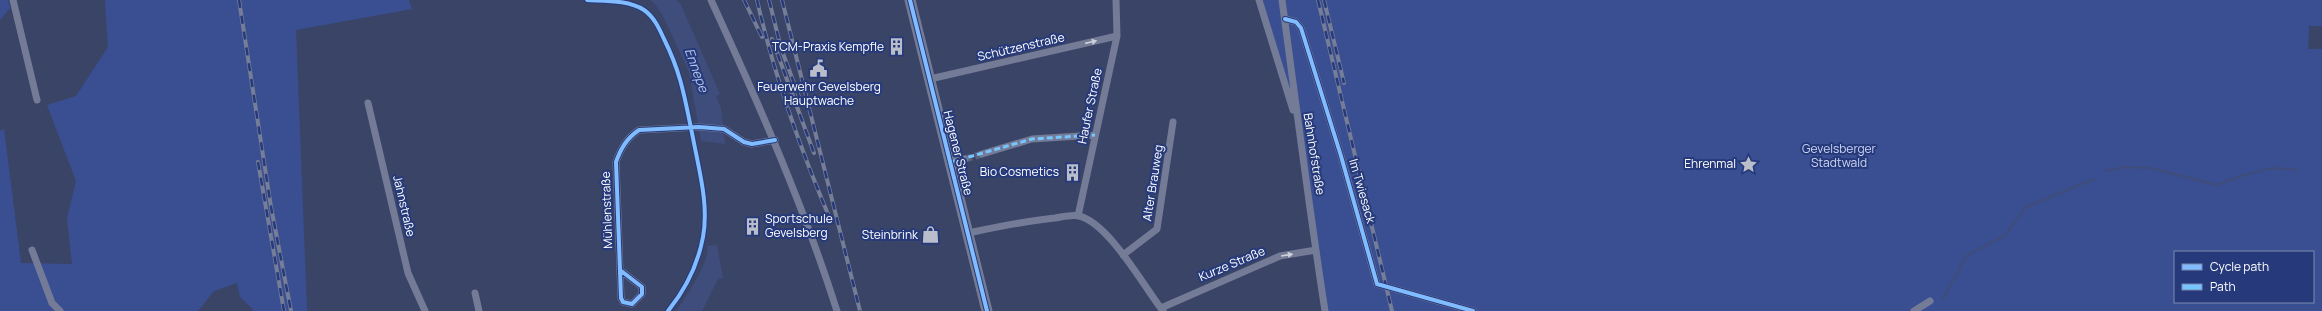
<svg xmlns="http://www.w3.org/2000/svg" width="2322" height="311" font-family="Manrope,sans-serif">
  <rect width="100%" height="100%" fill="#3a4467"/>
  <path fill="#3a4f92" fill-rule="evenodd" d="M 0,0 L 8,0 L 10,8 L 0,20 Z
    M 105,0 L 409,0 L 412,9 L 296,30 L 307,311 L 252,311 L 253,309 L 240,297 L 237,283 L 214,291 L 198,311 L 0,311 L 0,131 L 4,129 L 21,263 L 72,264 L 67,218 L 76,181 L 47,105 L 76,96 L 108,47 Z
    M 1258,0 L 2322,0 L 2322,26 L 2309,26 L 2308,49 L 2322,49 L 2322,311 L 1325,311 L 1298,130 ZM 2175,252 L 2313,252 L 2313,302 L 2175,302 Z"/>
  <path fill="#3f4d7d" d="M 650,0 L 677,0 L 681,5 L 720,94 L 716,96 L 721,108 L 725,144 L 701,141 L 689,72 L 663,16 L 655,4 Z
    M 717,245 L 723,278 L 718,279 L 702,311 L 676,311 C 685,299 711,260 707,246 Z"/>
  <g fill="none" stroke-linecap="round" stroke-linejoin="round">
    <path stroke="#3f4d7d" stroke-width="2.5" d="M 2106,171 L 2125,167 L 2151,168 L 2216,185 L 2241,176 L 2272,168 L 2298,170
      M 1943,299 L 1966,256 L 2004,236 L 2026,207 L 2094,179"/>
    <path stroke="#58607e" stroke-width="7" stroke-dasharray="7 3.5" stroke-linecap="butt" d="M 965,159 L 982,154"/>
    <path stroke="#747b96" stroke-width="7" d="M 13,0 L 37,100
      M 711,0 C 758,102 803,204 837,311
      M 1259,0 L 1293,110
      M 1282,0 C 1296,104 1309,208 1325,311
      M 1285,19 L 1296,22 L 1301,28 L 1341,156 L 1377,284 L 1473,311
      M 930,79 L 1117,36
      M 368,103 L 408,273 L 425,311
      M 982,154 L 1032,139 L 1095,135
      M 951,162 L 965,159
      M 1078,216 L 1117,36 L 1116,0
      M 968,233 C 997,227 1025,221 1055,218 C 1062,217 1072,214 1079,216 C 1109,223 1144,287 1163,311
      M 32,250 L 52,303 L 60,311
      M 1123,255 L 1157,229 L 1173,122
      M 620,270 L 642,287 L 642,294 L 632,304 L 623,302 L 621,298 L 616,162 C 621,148 627,138 639,130 L 699,127 L 724,129 L 744,142 L 752,144 L 775,140
      M 475,293 L 479,311
      M 1161,308 L 1280,256 L 1316,250
      M 1914,311 L 1930,301"/>
    <path stroke="#747b95" stroke-width="11" d="M 910,0 L 987,311"/>
    <defs>
      <path id="rail" d="M 239,0 L 271,207 L 291,311
        M 744,0 L 762,37
        M 757,0 C 774,75 800,148 830,219
        M 769,0 L 781,48 L 801,102
        M 782,0 L 860,311
        M 1318,0 L 1392,311
        M 1324,0 L 1344,83
        M 772,39 L 814,153
        M 258,162 L 284,311"/>
    </defs>
    <use href="#rail" stroke="#767d96" stroke-width="4"/>
    <use href="#rail" stroke="#263a7b" stroke-width="2.5" stroke-dasharray="8" stroke-linecap="butt"/>
    <path stroke="#76c5fe" stroke-width="3" stroke-dasharray="6 3" stroke-linecap="butt" d="M 951,162 L 1032,139 L 1095,135"/>
    <defs>
      <path id="cycleway" d="M 587,0 C 605,1 629,0 644,10 C 654,17 659,28 664,39 C 682,75 685,100 693,138 C 699,170 709,205 703,237 C 698,264 685,290 668,311
        M 910,0 L 987,311
        M 1285,19 L 1296,22 L 1301,28 L 1341,156 L 1377,284 L 1473,311
        M 620,270 L 642,287 L 642,294 L 632,304 L 623,302 L 621,298 L 616,162 C 621,148 627,138 639,130 L 699,127 L 724,129 L 744,142 L 752,144 L 775,140"/>
    </defs>
    <use href="#cycleway" stroke="#263a7b" stroke-width="6"/>
    <use href="#cycleway" stroke="#80bcff" stroke-width="4"/>
  </g>
  <defs><path id="oneway-solid" d="M-6-.8H1V-3.2L6.5 0L1 3.2V.8H-6Z"/></defs>
  <g fill="#ced1da">
    <use href="#oneway-solid" transform="translate(1091 42) rotate(-13)"/>
    <use href="#oneway-solid" transform="translate(1287 255) rotate(-9)"/>
  </g>
  <defs>
    <symbol id="building-bare" viewBox="-9 -9 18 18"><path d="M-4-6H4V6H1V3H-1V6H-4ZM-2.5-4.3h1.7v1.8h-1.7ZM.8-4.3h1.7v1.8H.8ZM-2.5-1h1.7V.8h-1.7ZM.8-1h1.7V.8H.8Z" fill="#babeca" stroke="#263a7b" stroke-width="2.5" paint-order="stroke"/></symbol>
    <symbol id="civic-bare" viewBox="-9 -9 18 18"><path d="M-.6-6.5H3V-4.5H.6V-3L4-1V1h2V6H-6V1h2V-1L-.6-3ZM-1.2 2.5V6h2.4V2.5Z" fill="#babeca" stroke="#263a7b" stroke-width="2.5" paint-order="stroke"/></symbol>
    <symbol id="sight-bare" viewBox="-9 -9 18 18"><path d="M0-6L1.8-2.2L6-1.7L2.9 1.2L3.7 5.4L0 3.3L-3.7 5.4L-2.9 1.2L-6-1.7L-1.8-2.2Z" fill="#babeca" stroke="#263a7b" stroke-width="2.5" paint-order="stroke"/></symbol>
    <symbol id="shop-bare" viewBox="-9 -9 18 18"><path d="M-5-2.5h2.3a2.7 3.5 0 0 1 5.4 0H5L5.5 6h-11ZM-1.5-2.5h3a1.5 2.3 0 0 0-3 0Z" fill="#babeca" stroke="#263a7b" stroke-width="2.5" paint-order="stroke"/></symbol>
  </defs>
  <g fill-rule="evenodd">
    <use href="#building-bare" x="884" y="34" width="25" height="25"/>
    <use href="#civic-bare" x="806" y="56" width="25" height="25"/>
    <use href="#sight-bare" x="1736" y="152" width="25" height="25"/>
    <use href="#building-bare" x="1060" y="160" width="25" height="25"/>
    <use href="#building-bare" x="740" y="214" width="25" height="25"/>
    <use href="#shop-bare" x="918" y="222" width="25" height="25"/>
  </g>
  <g text-anchor="middle" stroke-width="4" stroke-linejoin="round" paint-order="stroke">
    <g font-size="12" fill="#fff" stroke="#263a7b" text-anchor="end">
      <text x="884" y="51">TCM-Praxis Kempfle</text>
      <text x="819" y="91" text-anchor="middle">Feuerwehr Gevelsberg<tspan x="819" dy="14">Hauptwache</tspan></text>
      <text x="1736" y="168">Ehrenmal</text>
      <text x="1059" y="176">Bio Cosmetics</text>
      <text x="765" y="223" text-anchor="start">Sportschule<tspan x="765" dy="14">Gevelsberg</tspan></text>
      <text x="918" y="239">Steinbrink</text>
    </g>
    <g font-size="12" fill="#fff" stroke="#263a7b">
      <text transform="translate(1021 47) rotate(-13)" y="4">Schützenstraße</text>
      <text transform="translate(1090 106) rotate(-78)" y="4">Haufer Straße</text>
      <text transform="translate(958 153) rotate(76)" y="4">Hagener Straße</text>
      <text transform="translate(1314 154) rotate(81)" y="4">Bahnhofstraße</text>
      <text transform="translate(1153 183) rotate(-81)" y="4">Alter Brauweg</text>
      <text transform="translate(1362 191) rotate(74)" y="4">Im Twiesack</text>
      <text transform="translate(404 206) rotate(77)" y="4">Jahnstraße</text>
      <text transform="translate(607 210) rotate(-92)" y="4">Mühlenstraße</text>
      <text transform="translate(1232 264) rotate(-23)" y="4">Kurze Straße</text>
    </g>
    <g font-size="12" fill="#cdd6f4" stroke="#263a7b">
      <text x="1839" y="153">Gevelsberger<tspan x="1839" dy="14">Stadtwald</tspan></text>
    </g>
    <g font-size="13" font-style="italic" fill="#b5c3ec" stroke="#263a7b">
      <text transform="translate(697 70) rotate(70)" y="5">Ennepe</text>
    </g>
  </g>
  <rect x="2174" y="251" width="140" height="52" fill="#263a7b" stroke="#7d89b0"/>
  <rect x="2182" y="264" width="20" height="6" fill="#80bcff" stroke="#7d89b0"/>
  <text x="2210" y="271" font-size="12" fill="#ffffff">Cycle path</text>
  <rect x="2182" y="284" width="20" height="6" fill="#76c5fe" stroke="#7d89b0"/>
  <text x="2210" y="291" font-size="12" fill="#ffffff">Path</text>
</svg>
